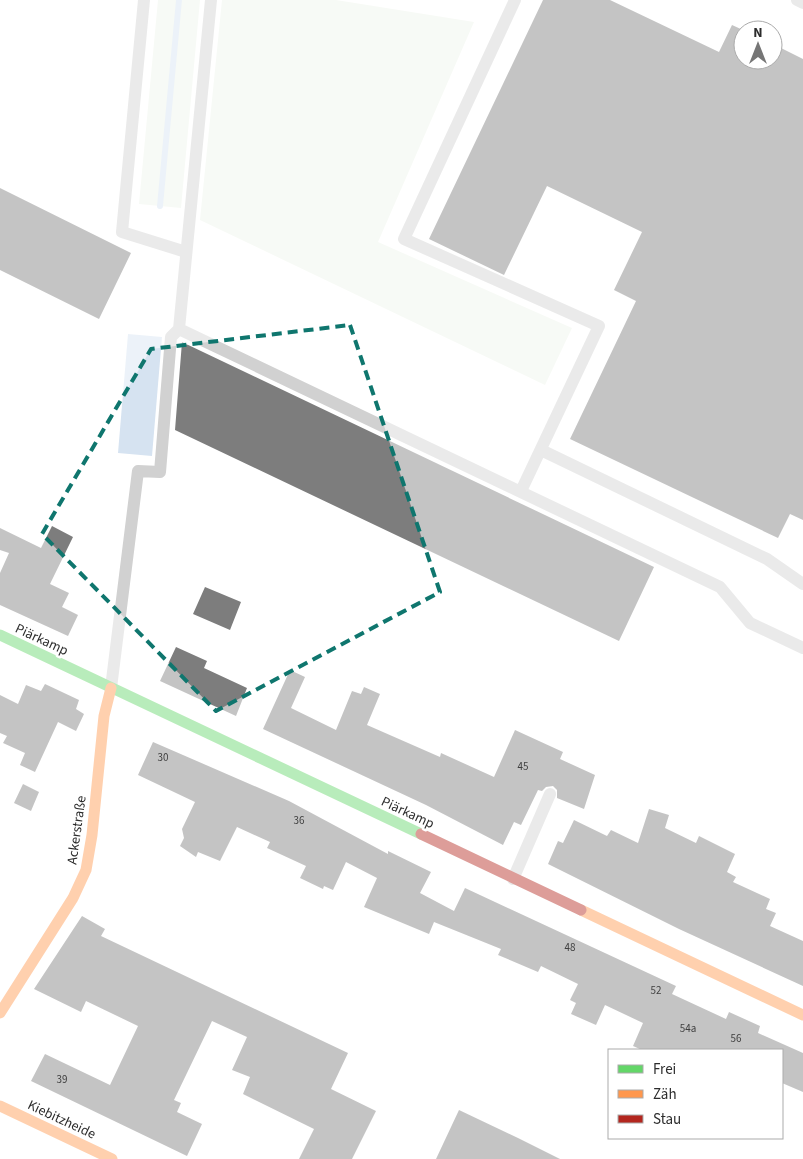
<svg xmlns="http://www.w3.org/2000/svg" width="803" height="1159" font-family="'Source Sans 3',sans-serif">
  <rect width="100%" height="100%" fill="#fff"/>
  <path fill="#eef4ea" d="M 158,0 L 200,0 L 181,208 L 139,204 Z
    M 222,0 L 336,0 L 474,22 L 378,242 L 572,328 L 545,385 L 200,220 Z"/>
  <path fill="#d6e3f1" d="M 128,334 L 162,337 L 152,456 L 118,453 Z"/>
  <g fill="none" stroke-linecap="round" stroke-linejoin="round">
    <path stroke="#d6e3f1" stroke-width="6" d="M 160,206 L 179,0"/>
  </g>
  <path fill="#7d7d7d" d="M 543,0 L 610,0 L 719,52 L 732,25 L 743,30 L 743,60 L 773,60 L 773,44 L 803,59 L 803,520 L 790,514 L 778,538 L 570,439 L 636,301 L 614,290 L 642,232 L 547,186 L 504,275 L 429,239 Z
    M 0,188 L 131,253 L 99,319 L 0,270 Z
    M 182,342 L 654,567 L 619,641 L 175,430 Z
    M 52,526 L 73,537 L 50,584 L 69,593 L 62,607 L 78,615 L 68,636 L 0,605 L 0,573 L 9,553 L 0,550 L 0,528 L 41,548 Z
    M 205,587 L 241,602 L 230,630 L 193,614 Z
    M 176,647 L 207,661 L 204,668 L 247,688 L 236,716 L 160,681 Z
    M 290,670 L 305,677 L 291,708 L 336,730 L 352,691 L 361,694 L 364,687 L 380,694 L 367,725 L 440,757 L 441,753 L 494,777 L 515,730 L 563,752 L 560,759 L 595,775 L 584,809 L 557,798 L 557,790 L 553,786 L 546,787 L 542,791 L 538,790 L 521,825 L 514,822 L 503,845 L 426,805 L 263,729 Z
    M 45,684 L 79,700 L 76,709 L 84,714 L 76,731 L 58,722 L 35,772 L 20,765 L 25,753 L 3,743 L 7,736 L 0,733 L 0,695 L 18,704 L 26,685 L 41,691 Z
    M 153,742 L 289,801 L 388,854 L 388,851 L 431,872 L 420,893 L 454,911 L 465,888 L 676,986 L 672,994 L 726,1019 L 729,1012 L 760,1026 L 758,1033 L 803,1053 L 803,1092 L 782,1083 L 782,1050 L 642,1050 L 633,1046 L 643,1023 L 605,1005 L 596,1025 L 571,1014 L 576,1003 L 570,1000 L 578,984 L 541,966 L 538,972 L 498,955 L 501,949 L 434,922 L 429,934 L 364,907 L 377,878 L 346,862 L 333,890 L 324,886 L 323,889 L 300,878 L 306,866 L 267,848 L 270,842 L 237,827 L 220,861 L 198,852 L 196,857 L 180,846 L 184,838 L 182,829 L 195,802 L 138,775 Z
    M 23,784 L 39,792 L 31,811 L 14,803 Z
    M 649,809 L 669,815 L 665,828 L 696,843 L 699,836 L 735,854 L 727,872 L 736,877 L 733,882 L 770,899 L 766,909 L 776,913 L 770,926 L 803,941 L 803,986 L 679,929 L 548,864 L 558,841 L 563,843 L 574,820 L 607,836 L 611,830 L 638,843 Z
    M 82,916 L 105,929 L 101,936 L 348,1053 L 331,1089 L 376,1111 L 352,1159 L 299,1159 L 314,1129 L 243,1094 L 250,1077 L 232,1070 L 247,1037 L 212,1021 L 174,1100 L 181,1103 L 177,1112 L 202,1124 L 187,1156 L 31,1081 L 45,1054 L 110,1085 L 138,1026 L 86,1001 L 81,1012 L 34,989 Z
    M 459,1110 L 518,1138 L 560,1159 L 436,1159 Z"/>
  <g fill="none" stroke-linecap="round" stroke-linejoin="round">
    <path stroke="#d1d1d1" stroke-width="12" d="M 144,0 L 122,232 L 186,252
      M 515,0 L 404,239 L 599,326 L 521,491
      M 797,0 L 803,3
      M 179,329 L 720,587 L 750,623 L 803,648
      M 541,450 L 767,559 L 803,584
      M 111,688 L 138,471 L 160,472 L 171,337 L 179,329 L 211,0
      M 513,879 L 550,794"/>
    <path stroke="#63d668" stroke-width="11" d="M 0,635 L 421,834"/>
    <path stroke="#ff974d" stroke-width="11" d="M 581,910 L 803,1015
      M 0,1013 L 73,898 L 86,870 L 92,835 L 104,716 L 111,688
      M 0,1106 L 112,1159"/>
    <path stroke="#b3261e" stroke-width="11" d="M 421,834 L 581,910"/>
  </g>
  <path d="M0 0H803V1159H0ZM 350,325 L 440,592 L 216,711 L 42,534 L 151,349 Z" fill="#fff" fill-opacity=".55" fill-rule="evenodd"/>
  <path fill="none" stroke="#0f766e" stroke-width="4" stroke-dasharray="10 6" stroke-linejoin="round" d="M 350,325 L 440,592 L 216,711 L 42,534 L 151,349 Z"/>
  <g text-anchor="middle" stroke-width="5" stroke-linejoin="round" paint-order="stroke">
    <g font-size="11" fill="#404040">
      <text x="163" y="761">30</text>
      <text x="523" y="770">45</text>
      <text x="299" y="824">36</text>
      <text x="570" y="951">48</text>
      <text x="656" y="994">52</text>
      <text x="688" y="1032">54a</text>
      <text x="736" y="1042">56</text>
      <text x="62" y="1083">39</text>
    </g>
    <g font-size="14" fill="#2c2c2c" stroke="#fff">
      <text transform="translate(42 639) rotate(25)" y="5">Piärkamp</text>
      <text transform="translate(408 812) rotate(25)" y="5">Piärkamp</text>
      <text transform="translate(76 830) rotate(-82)" y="5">Ackerstraße</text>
      <text transform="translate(62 1119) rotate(25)" y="5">Kiebitzheide</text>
    </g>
  </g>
  <rect x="608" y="1049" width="175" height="90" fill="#ffffff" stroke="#ababab"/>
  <rect x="618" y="1065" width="25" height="8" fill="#63d668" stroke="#ababab"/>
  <text x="653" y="1074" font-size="15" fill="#2c2c2c">Frei</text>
  <rect x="618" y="1090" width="25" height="8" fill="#ff974d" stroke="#ababab"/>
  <text x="653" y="1099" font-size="15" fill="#2c2c2c">Zäh</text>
  <rect x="618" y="1115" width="25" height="8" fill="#b3261e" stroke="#ababab"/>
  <text x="653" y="1124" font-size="15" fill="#2c2c2c">Stau</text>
  <g transform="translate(758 45)"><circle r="24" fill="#ffffff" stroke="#ababab"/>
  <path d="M0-4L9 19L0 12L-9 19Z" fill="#767676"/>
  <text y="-8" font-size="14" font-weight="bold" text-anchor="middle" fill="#2c2c2c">N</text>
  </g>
</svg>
